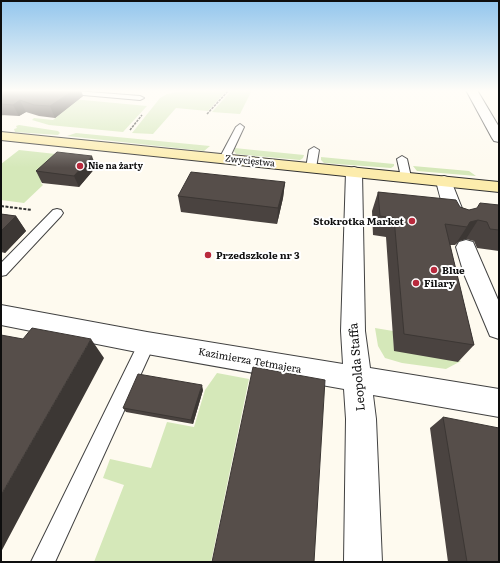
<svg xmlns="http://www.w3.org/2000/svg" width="500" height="563" font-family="Literata,serif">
  <rect width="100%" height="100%" fill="#fefaef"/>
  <path fill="#d5e8b9" d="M 45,90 L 56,90 L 65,95 L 62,98 L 147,106 L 123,132 L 49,125 L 32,120 L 34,118 L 53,120 L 72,104 L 28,100 L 1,117 L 1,109 L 19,98 Z
    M 188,90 L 227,90 L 208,111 L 176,108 L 153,134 L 132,133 L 160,98 L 167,94 Z
    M 232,90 L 252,90 L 240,114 L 212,112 Z
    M 19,125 L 58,131 L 60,133 L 58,135 L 15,132 L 14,129 L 17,128 L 16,126 Z
    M 76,133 L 210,146 L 204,151 L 67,136 Z
    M 235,148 L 304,155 L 303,158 L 300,160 L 236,154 L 234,151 Z
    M 19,150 L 65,155 L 42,176 L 41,183 L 43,185 L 24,203 L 1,200 L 1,164 Z
    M 321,157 L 394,164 L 394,166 L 391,168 L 324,163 L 321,160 Z
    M 413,166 L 469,171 L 476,176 L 417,171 Z
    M 375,328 L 393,331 L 394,349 L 461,361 L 446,369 L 402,363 L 385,358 L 378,346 Z
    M 217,373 L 249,379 L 211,562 L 94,562 L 124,485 L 103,478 L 110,459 L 151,468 L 167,422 L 194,427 L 205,390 Z"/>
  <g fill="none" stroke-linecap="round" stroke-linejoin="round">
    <defs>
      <path id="lane" d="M 63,90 L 140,96 L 144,98 L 140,100 L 72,94 Z
        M 240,124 L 244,127 L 229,159 L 227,161 L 221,161 L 219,159 L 236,127 Z
        M 314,147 L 319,150 L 316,168 L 311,171 L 306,168 L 309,150 Z
        M 402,156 L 407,159 L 411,177 L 406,180 L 401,177 L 397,159 Z
        M 57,209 L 61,210 L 63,213 L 61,216 L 6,275 L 1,276 L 1,263 L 53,210 Z
        M 147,336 L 153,338 L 155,343 L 55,562 L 31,562 L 141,338 Z"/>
      <path id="street" d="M 466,90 L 477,90 L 499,127 L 499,142 L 494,141 L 492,138 Z
        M 354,167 L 360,169 L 362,172 L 365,331 L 370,368 L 499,389 L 499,417 L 373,395 L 376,419 L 382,562 L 344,562 L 346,419 L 344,389 L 147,354 L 1,325 L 1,305 L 147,332 L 343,364 L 341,331 L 346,172 L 348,169 Z
        M 444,176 L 450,178 L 467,221 L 465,225 L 458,227 L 451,225 C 443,212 440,196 436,181 L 438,178 Z
        M 466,240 L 473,242 L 499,302 L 499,339 L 490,336 L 464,274 L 456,247 L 459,242 Z"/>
      <path id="secondary" d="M 1,132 L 499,182 L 499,192 L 1,140 Z"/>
    </defs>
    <use href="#lane" stroke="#414141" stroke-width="2"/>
    <use href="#street" stroke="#414141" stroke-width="2"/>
    <use href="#secondary" stroke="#303030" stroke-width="2"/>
    <path stroke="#303030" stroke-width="1.5" stroke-dasharray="2.5 1" stroke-linecap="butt" d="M 207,114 L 229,90
      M 130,130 L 142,115"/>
    <path stroke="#303030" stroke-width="2" stroke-dasharray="3 1.5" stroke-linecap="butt" d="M 1,206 L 32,210"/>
    <use href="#lane" fill="#fff" fill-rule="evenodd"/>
    <use href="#street" fill="#fff" fill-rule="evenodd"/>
    <use href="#secondary" fill="#fcecac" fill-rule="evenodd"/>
  </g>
  <path fill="#4a4340" d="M 1,90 L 92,90 L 90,91 L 81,90 L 83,96 L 55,118 L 39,116 L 26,112 L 19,116 L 1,115 Z
    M 96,167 L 79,187 L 42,183 L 36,171 Z
    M 285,182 L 283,198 L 277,224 L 181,212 L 178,196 Z
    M 378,192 L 460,207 L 469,210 L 499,205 L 499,251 L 477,248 L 474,241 L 466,239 L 459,241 L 455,245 L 450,245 L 474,345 L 458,362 L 394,351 L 386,237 L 373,235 L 372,211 Z
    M 1,214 L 16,216 L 26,231 L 5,253 L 1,252 Z
    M 203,390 L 193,424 L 126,412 L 123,408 Z
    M 443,417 L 499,562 L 448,562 L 430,428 Z"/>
  <path fill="#3c3734" d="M 74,90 L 80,90 L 83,96 L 55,118 L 50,106 Z
    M 20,100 L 26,112 L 19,116 L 13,105 Z
    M 92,156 L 96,167 L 79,187 L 74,176 Z
    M 285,182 L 283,198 L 277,224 L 278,208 Z
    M 16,216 L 26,231 L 5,253 L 1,247 L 1,231 Z
    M 478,220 L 466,239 L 459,241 L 455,245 L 470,222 Z
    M 91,339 L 104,358 L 1,552 L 1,495 Z
    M 202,385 L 203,390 L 193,424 L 191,420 Z"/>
  <path fill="#564e4a" stroke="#3c3734" d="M 1,90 L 74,90 L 50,106 L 34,105 L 20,100 L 13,105 L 1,104 Z
    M 57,152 L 92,156 L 74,176 L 36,171 Z
    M 191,172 L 285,182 L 278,208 L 178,196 Z
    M 378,192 L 456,200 L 460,207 L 469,210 L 477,208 L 480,203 L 499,205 L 499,230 L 490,229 L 487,222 L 478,220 L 470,222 L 467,227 L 445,224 L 474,345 L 404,334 L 394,218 L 380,216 Z
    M 1,214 L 16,216 L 1,231 Z
    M 32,328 L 91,339 L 1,495 L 1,335 L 23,339 Z
    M 253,367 L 325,380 L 314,562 L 212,562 Z
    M 138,374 L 202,385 L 191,420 L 123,408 Z
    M 443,417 L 499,428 L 499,562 L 467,562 Z"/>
  <linearGradient id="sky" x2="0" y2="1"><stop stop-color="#93c6ed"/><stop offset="0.54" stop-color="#fffdf8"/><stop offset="1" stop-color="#fffdf8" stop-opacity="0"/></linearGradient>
  <rect width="500" height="168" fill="url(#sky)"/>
  <g fill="#b92a3d" stroke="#fff" stroke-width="1.5">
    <circle cx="80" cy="166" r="4"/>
    <circle cx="412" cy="221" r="4"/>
    <circle cx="208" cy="255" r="4"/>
    <circle cx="434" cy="270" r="4"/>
    <circle cx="416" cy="283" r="4"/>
  </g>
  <g text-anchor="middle" stroke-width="4" stroke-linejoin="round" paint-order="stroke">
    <g font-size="9" fill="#0e0e0e" stroke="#fff">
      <text transform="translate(250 161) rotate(6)" y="3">Zwycięstwa</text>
    </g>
    <g font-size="9" font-weight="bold" fill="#0e0e0e" stroke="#fff" text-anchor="start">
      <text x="88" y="169">Nie na żarty</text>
    </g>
    <g font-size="10" font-weight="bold" fill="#0e0e0e" stroke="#fff" text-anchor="start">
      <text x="404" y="225" text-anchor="end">Stokrotka Market</text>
      <text x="216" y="259">Przedszkole nr 3</text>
      <text x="442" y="274">Blue</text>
      <text x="424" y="287">Filary</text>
    </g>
    <g font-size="10" fill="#0e0e0e" stroke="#fff">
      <text transform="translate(250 360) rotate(10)" y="4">Kazimierza Tetmajera</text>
    </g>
    <g font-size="12" fill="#0e0e0e" stroke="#fff">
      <text transform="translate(357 367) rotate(-95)" y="4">Leopolda Staffa</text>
    </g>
  </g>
  <rect width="500" height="563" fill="none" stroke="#0e0e0e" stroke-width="4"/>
</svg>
